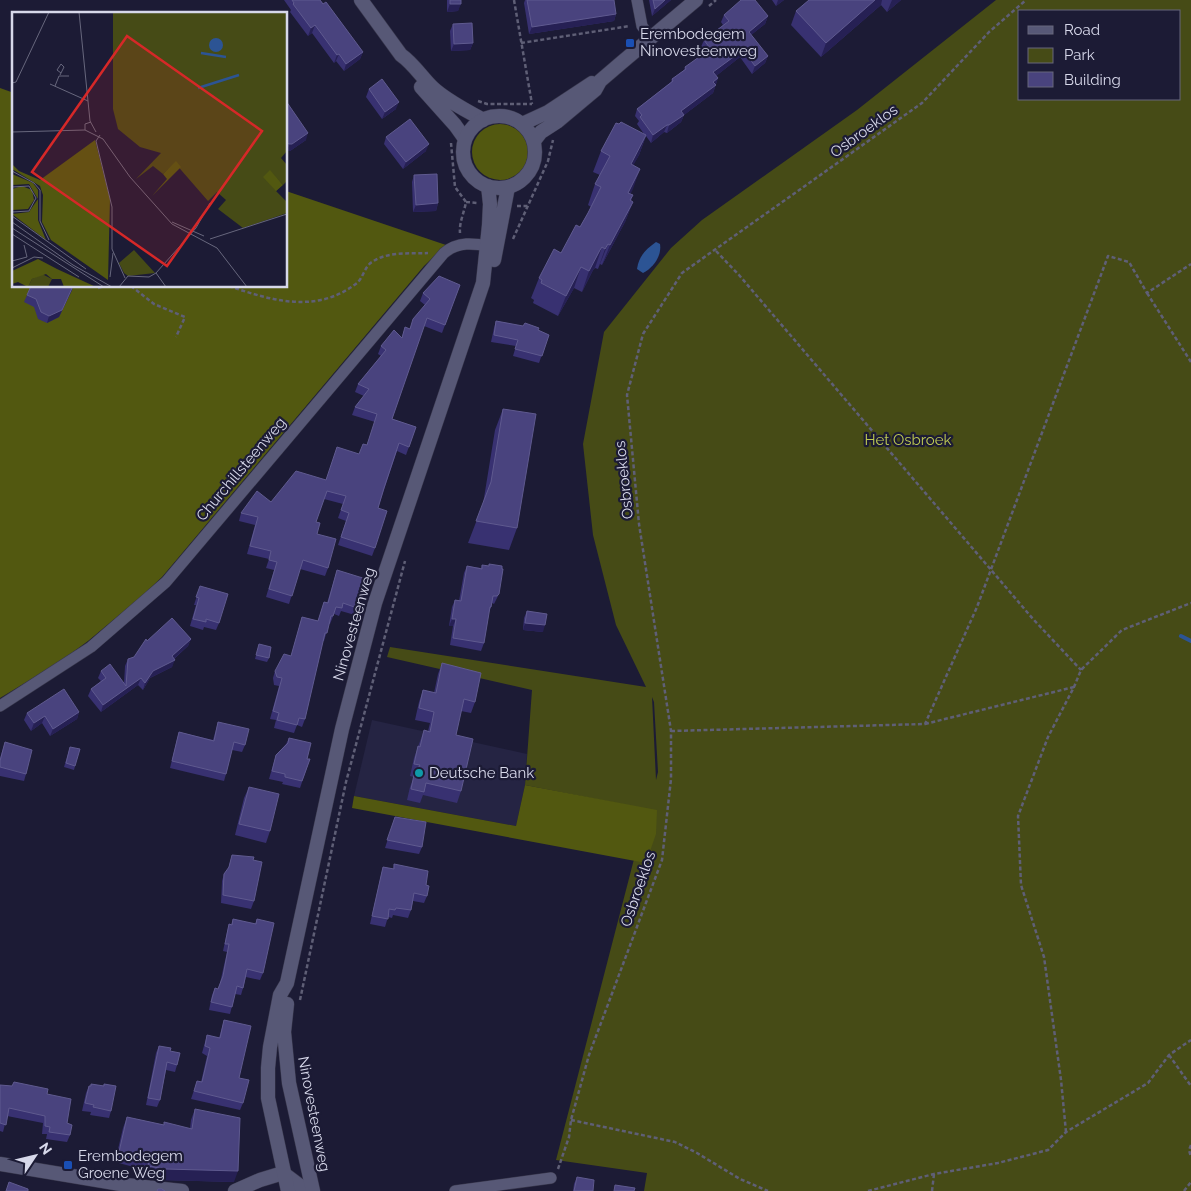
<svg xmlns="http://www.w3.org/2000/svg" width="1191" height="1191" font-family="Raleway,sans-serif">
  <rect width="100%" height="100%" fill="#1c1b35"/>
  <path fill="#252443" d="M 372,720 L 527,754 L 525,785 L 516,826 L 354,796 Z"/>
  <path fill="#464b16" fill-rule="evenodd" d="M 996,0 L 1191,0 L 1191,1191 L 644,1191 L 647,1173 L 556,1160 L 647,809 L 525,785 L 532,690 L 387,657 L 390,647 L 646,687 L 616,625 L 593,535 L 583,444 L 604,332 L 671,248 L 702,220 L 857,110 ZM 1020,11 L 1180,11 L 1180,99 L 1020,99 ZM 652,697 L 654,702 L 658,772 L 656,780 Z"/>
  <path fill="#525810" d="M 0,88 L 14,93 L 14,286 L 286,286 L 286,191 L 446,245 L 424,266 L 162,577 L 142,596 L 88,641 L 58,663 L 0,698 Z
    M472 152a28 28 0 1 1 56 0a28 28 0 1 1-56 0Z
    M 525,785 L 657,810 L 656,834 L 646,863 L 352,808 L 354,796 L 516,826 Z"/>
  <path fill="#2c5494" d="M 656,242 L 660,244 C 662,256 653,268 643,273 L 637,269 C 639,256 645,250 656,242 Z"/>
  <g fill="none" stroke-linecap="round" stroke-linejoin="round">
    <path stroke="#2c5494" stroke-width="4" d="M 1181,636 L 1191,641"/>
    <defs>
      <path id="minor" d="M 637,0 L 642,26 L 651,38
        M 0,706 L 91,647 L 166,582 L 444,253 C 460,240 476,244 495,247
        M 455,1191 L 551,1178"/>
      <path id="tertiary" d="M 361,0 L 401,55 C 414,64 422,78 433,88 C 447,101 466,110 483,120
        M 421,87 L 455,125 L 465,139
        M 0,1164 L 126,1185 L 182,1191
        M 235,1191 L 260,1180 L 283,1173 L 307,1191"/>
      <path id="secondary" d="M463 152a36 36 0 1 1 72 0a36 36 0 1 1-72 0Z
        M 522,124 L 548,112 L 592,83
        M 534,141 L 541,132 L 558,121 L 595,90 L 600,81 L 621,63 L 696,0
        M 494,260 L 508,187
        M 287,1004 L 284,1032 L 289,1083 L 313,1191
        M 288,1191 L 268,1098 L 268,1068 L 270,1047 L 280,995 L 287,983 L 342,729 L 375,603 L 483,283 L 489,225 L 490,204 L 488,186"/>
    </defs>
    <use href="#minor" stroke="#39384d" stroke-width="12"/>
    <use href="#tertiary" stroke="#39384d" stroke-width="15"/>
    <use href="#secondary" stroke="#39384d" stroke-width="15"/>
    <path stroke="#5f5f76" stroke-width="2.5" stroke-dasharray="4 2.5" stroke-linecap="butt" d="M 514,0 L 532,104
      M 709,6 L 716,0
      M 521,43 L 630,26
      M 478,101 L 487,104 L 532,104
      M 451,143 L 455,187 L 466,202 C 464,213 459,223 460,233
      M 466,202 L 477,203
      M 517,206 L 528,206
      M 513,239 L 548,161 L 553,140
      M 716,251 L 739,275 L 1033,619 L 1081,670
      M 131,286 L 154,304 L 185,317 L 176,337
      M 229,286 C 272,301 317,314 357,283 C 363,278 365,266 372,262 C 388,251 410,254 428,253
      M 98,288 L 104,286
      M 1147,293 L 1191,362
      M 925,724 L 1074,687
      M 671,731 L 925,724 L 977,607 L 1108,256 L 1129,262 L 1147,293 L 1191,264
      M 300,1000 L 346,782 L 405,561
      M 1169,1055 L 1191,1086
      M 571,1120 L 675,1142 L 697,1153 L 740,1179 L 768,1191
      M 1066,1132 L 1061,1080 L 1044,957 L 1021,885 L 1018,816 L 1048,737 L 1074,687 L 1081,670 L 1122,630 L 1191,603
      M 1191,1145 L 1189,1150 L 1191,1157
      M 558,1169 L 569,1137 L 571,1120 L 589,1055 L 662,860 L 671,779 L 671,731 L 639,524 L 627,395 L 643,334 L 682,273 L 922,103 L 989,32 L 1026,0
      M 868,1191 L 934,1174 L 998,1163 L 1048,1150 L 1066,1132 L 1148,1083 L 1169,1055 L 1191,1040
      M 932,1191 L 934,1174
      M 1184,1191 L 1191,1182"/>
    <use href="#minor" stroke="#575876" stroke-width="11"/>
    <use href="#tertiary" stroke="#575876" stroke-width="14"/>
    <use href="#secondary" stroke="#575876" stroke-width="14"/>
  </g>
  <path fill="#383171" d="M 284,0 L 320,0 L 363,52 L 360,59 L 344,71 L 336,61 L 334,63 L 312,33 L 308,36 L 290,12 L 291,10 Z
    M 447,0 L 461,0 L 458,11 L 447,12 Z
    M 525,0 L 527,0 L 616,14 L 614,21 L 529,34 L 524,3 Z
    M 649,0 L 671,0 L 652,16 Z
    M 772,0 L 784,0 L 776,6 Z
    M 809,0 L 901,0 L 887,12 L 881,5 L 821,57 L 791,25 L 796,11 Z
    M 724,15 L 768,16 L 765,24 L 751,35 L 768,56 L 765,63 L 752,74 L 740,57 L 716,76 L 718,78 L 713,93 L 684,115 L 681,122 L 667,133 L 664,132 L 651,143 L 646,136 L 639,155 L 633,165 L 640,169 L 630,194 L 633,195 L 631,201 L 633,202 L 625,222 L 602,265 L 600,264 L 598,269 L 595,268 L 593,270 L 582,292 L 574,288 L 558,316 L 533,303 L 534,300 L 531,298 L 539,278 L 561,253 L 580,227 L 591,207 L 588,205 L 595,184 L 600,175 L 593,172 L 601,151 L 619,124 L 644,134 L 637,124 L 639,121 L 635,116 L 637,109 L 671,82 L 672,79 L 684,70 L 685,67 L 707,56 L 701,47 L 704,40 L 723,25 L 721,22 Z
    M 453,24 L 473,43 L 470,50 L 451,51 L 450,31 Z
    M 369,89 L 396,109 L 382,119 L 366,97 Z
    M 286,101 L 306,140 L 290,151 L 286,151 Z
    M 386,137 L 426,151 L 403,169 L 384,144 Z
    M 414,175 L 438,203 L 436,211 L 413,212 L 412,182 Z
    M 460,285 L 442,333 L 424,326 L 392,419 L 416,427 L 406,455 L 397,451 L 378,508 L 375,548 L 372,556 L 338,545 L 346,521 L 338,518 L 343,504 L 324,499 L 316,522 L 317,534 L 328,568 L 325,576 L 300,569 L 289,604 L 266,597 L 274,570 L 266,568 L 269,559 L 247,554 L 255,525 L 239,521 L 241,513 L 326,480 L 359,454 L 367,445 L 375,422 L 352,415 L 355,407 L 364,396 L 355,392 L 358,384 L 381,356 L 378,354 L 381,346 L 402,337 L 405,327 L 409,329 L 425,305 L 420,301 L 423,293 Z
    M 72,290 L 59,317 L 47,323 L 38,319 L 34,307 L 24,302 L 27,295 Z
    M 496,321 L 538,330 L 549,335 L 539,363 L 513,356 L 516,346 L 491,342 L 494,328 Z
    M 503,409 L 517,528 L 509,550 L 468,543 L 483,504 L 495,430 Z
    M 482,565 L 499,594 L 494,604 L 492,603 L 491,607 L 488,614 L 484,643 L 481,651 L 450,645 L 453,626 L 449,626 L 452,607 L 455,600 L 459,601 L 464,573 L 467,566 L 481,568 Z
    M 337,570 L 357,608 L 355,615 L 341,611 L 339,616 L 334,614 L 330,624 L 329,624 L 324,641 L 323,641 L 305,719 L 302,727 L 297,725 L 294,733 L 274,728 L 276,720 L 270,719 L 279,686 L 274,685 L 273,678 L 275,671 L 291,656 L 302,617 L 318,621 L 324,602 L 327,603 Z
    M 200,586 L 219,623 L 216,630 L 204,627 L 203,630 L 190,626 L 196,605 L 194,605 Z
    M 527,611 L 543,632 L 523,630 L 524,618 Z
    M 191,639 L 188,646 L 174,659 L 172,667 L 150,678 L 143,690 L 138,685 L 101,712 L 88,696 L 91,689 L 101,681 L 98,678 L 101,671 L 124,684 L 125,666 L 128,659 L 134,657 L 147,641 Z
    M 259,644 L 269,658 L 267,662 L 255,659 Z
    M 442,663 L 475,702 L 471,713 L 461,711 L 456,735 L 461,791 L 457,803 L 423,795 L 420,803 L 407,800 L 410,787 L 414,777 L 410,776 L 414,758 L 424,730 L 428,731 L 430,723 L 415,720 L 419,702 L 423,690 L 434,693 L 438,674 Z
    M 79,712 L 77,719 L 50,736 L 42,723 L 31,731 L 24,720 L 27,713 Z
    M 218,722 L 245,745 L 242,752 L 232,750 L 226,774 L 224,781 L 170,768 L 177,739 L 179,732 L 213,740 Z
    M 289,738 L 307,759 L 310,759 L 300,788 L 282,784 L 283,782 L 269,779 L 276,755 L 286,744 Z
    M 5,742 L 26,774 L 24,781 L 0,776 L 0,758 Z
    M 70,747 L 75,766 L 74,770 L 64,767 Z
    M 249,787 L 270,831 L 266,843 L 235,835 L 244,798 Z
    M 395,817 L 422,847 L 419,854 L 385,848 Z
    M 232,855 L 253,860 L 254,901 L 251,909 L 221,903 L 222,881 L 224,874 L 228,869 Z
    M 394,864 L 426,885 L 427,896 L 424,903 L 413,901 L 411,910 L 408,918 L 393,915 L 392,918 L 388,917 L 385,927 L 370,924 L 381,875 L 383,867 L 393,869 Z
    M 233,919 L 255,924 L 257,919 L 263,973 L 260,980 L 246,977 L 243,988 L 241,995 L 235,994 L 230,1014 L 209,1010 L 212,995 L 215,988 L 218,989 L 220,983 L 227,952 L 223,951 L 227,932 L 229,924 L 231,925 Z
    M 224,1020 L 239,1078 L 243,1103 L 240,1110 L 191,1099 L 197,1081 L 201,1082 L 207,1056 L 202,1053 L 207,1035 L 219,1038 Z
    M 159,1046 L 170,1051 L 177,1065 L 175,1072 L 166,1070 L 160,1100 L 157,1107 L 146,1105 L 156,1053 Z
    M 91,1084 L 103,1086 L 104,1084 L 111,1111 L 109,1118 L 90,1115 L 91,1112 L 82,1111 L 86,1093 L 89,1086 L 90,1086 Z
    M 0,1085 L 47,1094 L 67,1123 L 70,1135 L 67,1142 L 46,1139 L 47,1134 L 42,1134 L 43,1123 L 7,1116 L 3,1132 L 0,1131 Z
    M 195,1109 L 234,1182 L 161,1180 L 144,1177 L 145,1170 L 115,1162 L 123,1128 L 127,1117 L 164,1125 L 190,1129 L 191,1120 Z
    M 577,1177 L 593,1191 L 573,1191 L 574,1184 Z"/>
  <path fill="#262054" d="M 665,0 L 671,0 L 652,16 L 655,9 Z
    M 778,0 L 784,0 L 776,6 Z
    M 875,0 L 882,0 L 881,5 L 821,57 L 826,43 Z
    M 892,0 L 901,0 L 887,12 Z
    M 450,4 L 461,4 L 458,11 L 447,12 Z
    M 616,14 L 614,21 L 529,34 L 532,27 Z
    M 768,16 L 765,24 L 746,39 L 749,32 Z
    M 315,25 L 312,33 L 308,36 L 311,28 Z
    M 473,43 L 470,50 L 451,51 L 454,44 Z
    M 743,50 L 740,57 L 711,80 L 713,72 Z
    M 363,52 L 360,59 L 344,71 L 346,64 Z
    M 339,54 L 336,61 L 334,63 L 337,55 Z
    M 768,56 L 765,63 L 752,74 L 755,66 Z
    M 718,78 L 713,93 L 684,115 L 681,122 L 667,133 L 669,125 L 681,111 Z
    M 399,102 L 396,109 L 382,119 L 385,112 Z
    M 667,125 L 664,132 L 651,143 L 653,135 Z
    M 308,133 L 306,140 L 290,151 L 287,151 L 289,144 Z
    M 646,135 L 639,155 L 623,184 L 631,164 Z
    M 429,144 L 426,151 L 403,169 L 406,162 Z
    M 640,169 L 633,189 L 621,214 L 628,193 Z
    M 633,195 L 626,215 L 633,202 L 625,222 L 602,265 L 610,245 Z
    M 438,203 L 436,211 L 413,212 L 416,205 Z
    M 608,244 L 598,269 L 605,249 Z
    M 602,247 L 595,268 L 593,270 L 582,292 L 589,271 L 600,250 Z
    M 581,267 L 574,288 L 558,316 L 566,296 Z
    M 73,286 L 72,290 L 59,317 L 47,323 L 49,316 Z
    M 452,619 L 456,619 L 453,626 L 449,626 Z
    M 525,623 L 545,625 L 543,632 L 523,630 Z
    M 191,639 L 188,646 L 170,662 L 175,660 L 172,667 L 150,678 L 143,690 L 145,683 L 153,671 L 172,656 Z
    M 141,678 L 138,685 L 101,712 L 103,705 Z
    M 79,712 L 77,719 L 50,736 L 53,729 Z
    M 45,716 L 42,723 L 31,731 L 34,723 Z
    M 165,1169 L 238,1171 L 234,1182 L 161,1180 Z"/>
  <path fill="#49437e" stroke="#5f5a8f" d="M 292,0 L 320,0 L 323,4 L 326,2 L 363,52 L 346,64 L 339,54 L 337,55 L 315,25 L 311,28 L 293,4 L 294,3 Z
    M 450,0 L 461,0 L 461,4 L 450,4 Z
    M 527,0 L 614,0 L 616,14 L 532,27 Z
    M 653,0 L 665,0 L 655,9 Z
    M 741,0 L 755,0 L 768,16 L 749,32 L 768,56 L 755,66 L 743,50 L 713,72 L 718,78 L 713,82 L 716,85 L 681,111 L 684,115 L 669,125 L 667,125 L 653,135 L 640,117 L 642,115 L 637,109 L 673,81 L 672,79 L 686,69 L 685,67 L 699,57 L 715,55 L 704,40 L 729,21 L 724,15 Z
    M 809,0 L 875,0 L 826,43 L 796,11 Z
    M 472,23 L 473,43 L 454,44 L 453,24 Z
    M 382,79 L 399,102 L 385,112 L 369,89 Z
    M 286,101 L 308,133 L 292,144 L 289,144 L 286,142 Z
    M 410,119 L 429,144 L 406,162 L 386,137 Z
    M 621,122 L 646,135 L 631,164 L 640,169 L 628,193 L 633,195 L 630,200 L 633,202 L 610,245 L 608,244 L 605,249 L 602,247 L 600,250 L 589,271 L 581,267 L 566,296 L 541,283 L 542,280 L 539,278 L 554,249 L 561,253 L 576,225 L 580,227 L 588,213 L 601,187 L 595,184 L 610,156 L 601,151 L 616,123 L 619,124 Z
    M 437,174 L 438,203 L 416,205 L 414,175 Z
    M 439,276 L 460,285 L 445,325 L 427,318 L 392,419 L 416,427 L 409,447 L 399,443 L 384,488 L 378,508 L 387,511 L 375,548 L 341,537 L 349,513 L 341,510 L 346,496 L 327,491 L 316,522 L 320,523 L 317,534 L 336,539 L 328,568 L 303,560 L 292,596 L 269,589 L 277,562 L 269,560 L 271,551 L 250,546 L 258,517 L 241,513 L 257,491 L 271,502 L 296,471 L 326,480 L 337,447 L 359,454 L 363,444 L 367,445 L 377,414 L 355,407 L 369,389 L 358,384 L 386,350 L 381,346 L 394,330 L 402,338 L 405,327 L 410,329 L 413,319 L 430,299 L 423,293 Z
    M 31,286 L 73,286 L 62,310 L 49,316 L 41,312 L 36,299 L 27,295 Z
    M 496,321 L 523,326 L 525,323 L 539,328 L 538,330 L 549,335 L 542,356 L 515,349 L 518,340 L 494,335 Z
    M 503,409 L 536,414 L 517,528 L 476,521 L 491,482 Z
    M 489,564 L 502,566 L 502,569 L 503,569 L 499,594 L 497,596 L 493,596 L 491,607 L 490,607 L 484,643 L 453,638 L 456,619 L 452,619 L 455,600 L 461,601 L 467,566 L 482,569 L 482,565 L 489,566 Z
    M 337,570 L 366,579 L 357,608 L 343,603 L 342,608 L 336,607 L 333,616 L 331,616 L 327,633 L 325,633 L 305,719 L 299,718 L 297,725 L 277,720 L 279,713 L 273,711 L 282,678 L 277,677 L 275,671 L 284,654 L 291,656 L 302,617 L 318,621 L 324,602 L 328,603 Z
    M 200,586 L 228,594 L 219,623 L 206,619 L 206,622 L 193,619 L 199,598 L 196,597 Z
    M 527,611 L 547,614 L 545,625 L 525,623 Z
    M 172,618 L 191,639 L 172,656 L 175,660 L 153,671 L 145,683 L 141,678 L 103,705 L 91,689 L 106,678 L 101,671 L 110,664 L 126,686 L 128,659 L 134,657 L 146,639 L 147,641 Z
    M 259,644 L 271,647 L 269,658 L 256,655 Z
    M 442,663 L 481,673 L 475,702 L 464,699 L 456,735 L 473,739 L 461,791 L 426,783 L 424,792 L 411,789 L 414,775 L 420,765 L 414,764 L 418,746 L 420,747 L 424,730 L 430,732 L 434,712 L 419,708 L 423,690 L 436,693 Z
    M 64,689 L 79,712 L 53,729 L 45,716 L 34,723 L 27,713 Z
    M 218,722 L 249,729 L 245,745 L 234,742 L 226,774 L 172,761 L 179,732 L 214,741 Z
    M 289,738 L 311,743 L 307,759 L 310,759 L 302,781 L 285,777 L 285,774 L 272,771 L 276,755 L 288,743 Z
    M 5,742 L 32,750 L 26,774 L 0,767 L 0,761 Z
    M 70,747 L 80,749 L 75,766 L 66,763 Z
    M 249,787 L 279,794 L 270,831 L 239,824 Z
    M 395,817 L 426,822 L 422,847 L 387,840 Z
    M 232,855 L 254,857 L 253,860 L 262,862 L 254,901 L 223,895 L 224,874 L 229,867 Z
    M 394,864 L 428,871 L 426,885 L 429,886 L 427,896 L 414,893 L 411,910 L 396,908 L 395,910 L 389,909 L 388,919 L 372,916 L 383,867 L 394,869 Z
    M 233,919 L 256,924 L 257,919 L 274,923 L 263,973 L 247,969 L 243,988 L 237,986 L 232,1007 L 211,1002 L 215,988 L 218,989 L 223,976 L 229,944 L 225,944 L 229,924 L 232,925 Z
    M 224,1020 L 251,1026 L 239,1078 L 249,1080 L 243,1103 L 194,1091 L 197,1081 L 202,1082 L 210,1048 L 205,1046 L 207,1035 L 220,1038 Z
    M 159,1046 L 171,1048 L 170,1051 L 180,1053 L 177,1065 L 167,1062 L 160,1100 L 148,1098 Z
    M 14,1082 L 48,1089 L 47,1094 L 71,1099 L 67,1123 L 72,1125 L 70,1135 L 49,1132 L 50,1127 L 45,1126 L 45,1116 L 9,1108 L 6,1125 L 0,1123 L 0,1085 L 12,1086 Z
    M 91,1084 L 104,1086 L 104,1084 L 116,1086 L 111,1111 L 93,1107 L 94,1105 L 85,1103 L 89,1086 L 91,1086 Z
    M 195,1109 L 240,1118 L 238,1171 L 165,1169 L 148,1166 L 149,1159 L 119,1152 L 127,1117 L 164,1125 L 164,1122 L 192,1129 Z
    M 577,1177 L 594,1180 L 593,1191 L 574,1191 Z
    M 9,1182 L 28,1189 L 28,1191 L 6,1191 Z
    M 615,1185 L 635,1188 L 634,1191 L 614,1191 Z
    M 158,1189 L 162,1189 L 165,1191 L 157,1191 Z"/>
  <g fill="#1a4fb4" stroke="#1c1b35" stroke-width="2">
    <rect x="625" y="38" width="10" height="10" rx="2.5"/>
    <rect x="63" y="1160" width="10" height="10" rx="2.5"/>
  </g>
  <circle fill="#0f9aa8" stroke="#1c1b35" stroke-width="2" cx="419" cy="773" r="5"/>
  <g text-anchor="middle" stroke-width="4.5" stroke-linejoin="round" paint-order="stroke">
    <g font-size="15" fill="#d7d8ea" stroke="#1c1b35" text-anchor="start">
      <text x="640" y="39">Erembodegem<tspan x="640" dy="17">Ninovesteenweg</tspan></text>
      <text x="429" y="778">Deutsche Bank</text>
      <text x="78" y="1161">Erembodegem<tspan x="78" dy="17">Groene Weg</tspan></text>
    </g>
    <g font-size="15" fill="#d7d8ea" stroke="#1c1b35">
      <text transform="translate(864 131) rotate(-36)" y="5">Osbroeklos</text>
      <text transform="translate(241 469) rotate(-50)" y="5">Churchillsteenweg</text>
      <text transform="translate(624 480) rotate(-96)" y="5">Osbroeklos</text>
      <text transform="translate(354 624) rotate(-74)" y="5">Ninovesteenweg</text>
      <text transform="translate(638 889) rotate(-71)" y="5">Osbroeklos</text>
      <text transform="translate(314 1114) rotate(79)" y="5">Ninovesteenweg</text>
    </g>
    <g font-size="15" fill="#bfcb53" stroke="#1c1b35">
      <text x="908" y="445">Het Osbroek</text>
    </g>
  </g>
  <g transform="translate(12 12)">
    <rect width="275" height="275" fill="#1c1b35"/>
    <path d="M 101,0 L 275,0 L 275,139 L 269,146 L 275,153 L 275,169 L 271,173 L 258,159 L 269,174 L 264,179 L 275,190 L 275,201 L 231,216 L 206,197 L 214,188 L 205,180 L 196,189 L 163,151 L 151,162 L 141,154 L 124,167 L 149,141 L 128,135 L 106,117 L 101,97 ZM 122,238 L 143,261 L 116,264 L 112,261 L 107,251 ZM 30,262 L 40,267 L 36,275 L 16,275 L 20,267 Z" fill="#464b16"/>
    <path d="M 83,128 L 98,187 L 96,268 L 39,228 L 30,210 L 31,183 L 28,174 L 0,157 L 0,152 L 7,159 L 28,168 ZM 164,149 L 169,155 L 140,184 L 155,167 L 151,162 ZM 258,158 L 271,173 L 264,179 L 251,165 ZM 0,162 L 21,171 L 26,178 L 26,208 L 34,228 L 0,202 L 17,200 L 26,187 L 17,172 L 0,173 ZM 10,174 L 20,178 L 22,188 L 16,197 L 0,198 L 0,177 ZM 26,247 L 45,257 L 84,275 L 52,275 L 49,267 L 40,267 L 34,262 L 20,267 L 16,275 L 6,270 L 0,272 L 0,259 Z" fill="#525810"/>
    <path d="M197 33a7 7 0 1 1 14 0a7 7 0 1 1-14 0Z" fill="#2c5494"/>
    <path fill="none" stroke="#2c5494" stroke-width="2.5" d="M 189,41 L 214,45M 186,76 L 227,63"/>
    <path fill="none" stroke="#67677d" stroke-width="1" d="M 67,0 L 78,109 L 84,120M 48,63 L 52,55 L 49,52 L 45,58 L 49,61M 0,71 L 4,70 L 13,51 L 37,0M 38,72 L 76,89M 43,74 L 47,64 L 57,64M 79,110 L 73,112 L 73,118 L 91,127 L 118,165 L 160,212 L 205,236M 0,120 L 73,118M 88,123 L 84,129 L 100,195 L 100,237 L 113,266M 0,159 L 22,171 L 28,178 L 28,209 L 37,228M 0,175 L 17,174 L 24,186 L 17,199 L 0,200M 0,204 L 74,257M 0,210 L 61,253 L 100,275M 160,210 L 192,224M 0,216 L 92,275M 0,222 L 67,265M 198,227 L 275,202M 205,236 L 235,275M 0,249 L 15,245 L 12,233M 0,256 L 22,245 L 31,246M 144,261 L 154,275M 98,265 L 101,241M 107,275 L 116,264 L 137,265 L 144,261 L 184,216 L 198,191"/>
    <path fill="#d62828" fill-opacity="0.15" stroke="#d62828" stroke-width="2.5" d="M 115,24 L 250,119 L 155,254 L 20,160 Z"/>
    <rect width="275" height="275" fill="none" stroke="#d7d8ea" stroke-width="2.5"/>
  </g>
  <rect x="1018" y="10" width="162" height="90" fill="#1c1b35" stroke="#67677d"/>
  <rect x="1028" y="26" width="25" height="8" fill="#575876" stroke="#67677d"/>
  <text x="1064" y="35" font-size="15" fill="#d7d8ea">Road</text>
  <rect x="1028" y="48" width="25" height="15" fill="#464b16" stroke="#67677d"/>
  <text x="1064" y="60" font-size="15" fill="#d7d8ea">Park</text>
  <rect x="1028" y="72" width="25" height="15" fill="#49437e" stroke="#67677d"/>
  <text x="1064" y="85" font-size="15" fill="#d7d8ea">Building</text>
  <g transform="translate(35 1156) rotate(55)" stroke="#1c1b35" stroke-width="4" paint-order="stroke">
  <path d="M0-4L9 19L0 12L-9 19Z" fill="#d7d8ea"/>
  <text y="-8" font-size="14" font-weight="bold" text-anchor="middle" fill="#d7d8ea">N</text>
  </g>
</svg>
